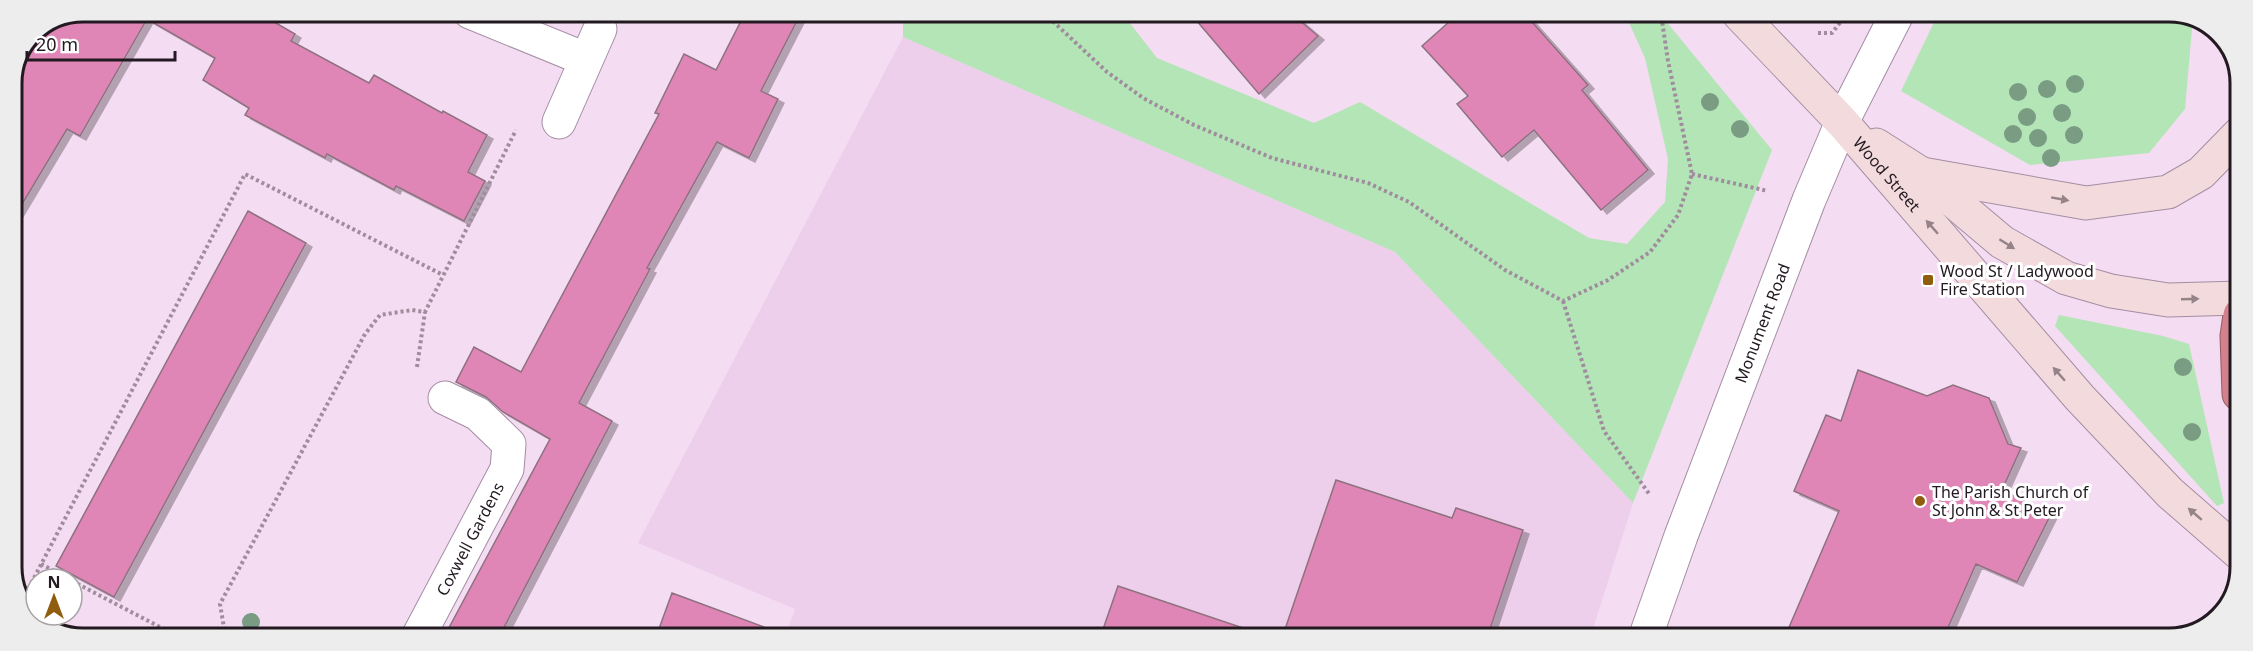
<svg xmlns="http://www.w3.org/2000/svg" width="2253" height="651" font-family="'Noto Sans',sans-serif">
  <defs>
    <filter id="shadow"><feDropShadow dx="6" dy="4" stdDeviation="0" flood-color="#0004"/></filter>
  </defs>
  <rect width="100%" height="100%" fill="#f4dcf2"/>
  <path fill="#edcfeb" d="M 903,37 L 1395,252 L 1633,503 L 1590,638 L 785,637 L 795,609 L 638,543 Z"/>
  <path fill="#b3e5b7" d="M 903,13 L 1122,13 L 1157,58 L 1314,123 L 1360,102 L 1589,238 L 1627,244 L 1665,202 L 1668,159 L 1645,58 L 1625,14 L 1660,14 L 1772,150 L 1633,503 L 1395,252 L 903,37 Z
    M 1938,14 L 2188,14 L 2193,17 L 2185,109 L 2149,153 L 2030,165 L 1901,91 Z
    M 2059,315 L 2163,336 L 2189,344 L 2224,503 L 2217,506 L 2055,326 Z"/>
  <path fill="#df86b7" stroke="#8d717f" stroke-width="1.5" filter="url(#shadow)" d="M 83,12 L 257,12 L 295,34 L 291,41 L 369,83 L 374,75 L 442,113 L 443,111 L 487,135 L 468,172 L 485,181 L 464,221 L 396,186 L 394,190 L 327,154 L 325,158 L 245,115 L 249,108 L 203,80 L 215,58 L 147,19 L 80,136 L 67,129 L 12,221 L 12,85 L 44,28 Z
    M 745,13 L 801,13 L 761,91 L 778,99 L 749,158 L 717,142 L 647,268 L 650,269 L 579,403 L 612,421 L 499,637 L 444,637 L 550,439 L 503,412 L 486,397 L 456,382 L 474,347 L 521,372 L 659,114 L 655,113 L 684,54 L 716,70 Z
    M 1190,13 L 1291,13 L 1318,36 L 1259,94 Z
    M 1458,14 L 1525,14 L 1588,85 L 1582,90 L 1648,170 L 1601,210 L 1534,130 L 1502,157 L 1457,104 L 1468,96 L 1422,46 Z
    M 248,211 L 306,243 L 114,597 L 56,566 Z
    M 1858,370 L 1927,396 L 1953,385 L 1989,398 L 2008,444 L 2021,448 L 2002,490 L 2051,514 L 2017,582 L 1976,564 L 1943,639 L 1784,639 L 1839,511 L 1794,491 L 1826,415 L 1841,421 Z
    M 1336,480 L 1452,518 L 1456,508 L 1523,530 L 1487,638 L 1282,638 Z
    M 1118,586 L 1252,631 L 1251,638 L 1100,638 Z
    M 672,593 L 780,633 L 779,637 L 656,637 Z"/>
  <g fill="none" stroke-linecap="round" stroke-linejoin="round">
    <defs>
      <g id="street">
        <path d="M 470,12 L 585,59"/>
        <path d="M 559,122 L 600,29"/>
        <path id="s1" d="M 418,637 L 507,469 L 509,444 L 478,414 L 445,398"/>
        <path id="s2" d="M 1645,638 L 1681,536 L 1809,200 L 1842,122 L 1897,14"/>
      </g>
      <g id="secondary">
        <path id="s3" d="M 1739,14 L 1842,122 L 2080,398 L 2170,493 L 2239,553"/>
        <path d="M 1876,145 L 1920,173 L 2002,242 L 2066,278 L 2111,291 L 2168,300 L 2240,298"/>
        <path d="M 1922,174 L 2086,203 L 2168,192 L 2201,173 L 2241,132"/>
      </g>
      <path id="highway" d="M 2239,394 L 2237,336 L 2240,315"/>
    </defs>
    <use href="#street" stroke="#a48ea3" stroke-width="35"/>
    <use href="#secondary" stroke="#a48ea3" stroke-width="35"/>
    <use href="#highway" stroke="#955d67" stroke-width="35"/>
    <path stroke="#9f8d9d" stroke-width="4" stroke-dasharray="3 3" stroke-linecap="butt" d="M 1044,13 L 1107,72 L 1143,98 L 1194,125 L 1272,158 L 1368,183 L 1409,202 L 1505,270 L 1563,301 L 1608,280 L 1650,252 L 1678,215 L 1692,174 L 1668,61 L 1661,14
      M 2213,30 L 2214,30
      M 1818,33 L 1832,33 L 1846,15
      M 1692,174 L 1768,191
      M 1563,301 L 1604,431 L 1650,495
      M 417,367 L 425,312
      M 41,564 L 69,579
      M 72,581 L 179,637
      M 23,599 L 245,174 L 443,275
      M 211,637 L 224,628
      M 235,637 L 224,628 L 220,604 L 365,334 L 380,315 L 412,310 L 425,312 L 516,130"/>
    <use href="#street" stroke="#fff" stroke-width="33"/>
    <use href="#secondary" stroke="#f2dadd" stroke-width="33"/>
    <use href="#highway" stroke="#d3828d" stroke-width="33"/>
  </g>
  <g fill="#799c83">
    <circle cx="2075" cy="84" r="9"/>
    <circle cx="2047" cy="89" r="9"/>
    <circle cx="2018" cy="92" r="9"/>
    <circle cx="1710" cy="102" r="9"/>
    <circle cx="2062" cy="113" r="9"/>
    <circle cx="2027" cy="117" r="9"/>
    <circle cx="1740" cy="129" r="9"/>
    <circle cx="2013" cy="134" r="9"/>
    <circle cx="2074" cy="135" r="9"/>
    <circle cx="2038" cy="138" r="9"/>
    <circle cx="2051" cy="158" r="9"/>
    <circle cx="2183" cy="367" r="9"/>
    <circle cx="2192" cy="432" r="9"/>
    <circle cx="251" cy="622" r="9"/>
  </g>
  <defs><path id="oneway-solid" d="M-6-.8H1V-3.2L6.5 0L1 3.2V.8H-6Z" transform="scale(1.5)"/></defs>
  <g fill="#948388">
    <use href="#oneway-solid" transform="translate(2060 199) rotate(10)"/>
    <use href="#oneway-solid" transform="translate(1932 227) rotate(-131)"/>
    <use href="#oneway-solid" transform="translate(2007 244) rotate(32)"/>
    <use href="#oneway-solid" transform="translate(2190 299) rotate(-2)"/>
    <use href="#oneway-solid" transform="translate(2059 374) rotate(-131)"/>
    <use href="#oneway-solid" transform="translate(2195 514) rotate(-139)"/>
  </g>
  <g fill="#905d0c" stroke="#fff" stroke-width="2">
    <rect x="1922" y="274" width="12" height="12" rx="3"/>
    <circle cx="1920" cy="501" r="6"/>
  </g>
  <g text-anchor="middle" stroke-width="6" stroke-linejoin="round" paint-order="stroke">
    <g font-size="16" fill="#221921" stroke="#fff">
      <text dy="6" stroke="none"><textPath href="#s3" startOffset="218">Wood Street</textPath></text>
      <text dy="6" stroke="none"><textPath href="#s2" startOffset="336">Monument Road</textPath></text>
      <text dy="6" stroke="none"><textPath href="#s1" startOffset="111">Coxwell Gardens</textPath></text>
    </g>
    <g font-size="16" fill="#221921" stroke="#fff" text-anchor="start">
      <text x="1940" y="277">Wood St / Ladywood<tspan x="1940" dy="18">Fire Station</tspan></text>
      <text x="1932" y="498">The Parish Church of<tspan x="1932" dy="18">St John &amp; St Peter</tspan></text>
    </g>
  </g>
  <path d="M0 0H2253V651H0ZM83 22H2169A61 61 0 0 1 2230 83V567A61 61 0 0 1 2169 628H83A61 61 0 0 1 22 567V83A61 61 0 0 1 83 22Z" fill="#ededed" fill-rule="evenodd"/>
  <path fill="none" stroke="#221921" stroke-width="3" d="M83 22H2169A61 61 0 0 1 2230 83V567A61 61 0 0 1 2169 628H83A61 61 0 0 1 22 567V83A61 61 0 0 1 83 22Z"/>
  <g transform="translate(54 597)"><circle r="28" fill="#ffffff" stroke="#a7a3a6" stroke-width="1.5"/>
  <path d="M0-4.5L10 22L0 15L-10 22Z" fill="#905d0c"/>
  <text y="-9" font-size="16" font-weight="bold" text-anchor="middle" fill="#221921">N</text>
  </g>
  <path d="M27 51v9h148v-9" fill="none" stroke="#221921" stroke-width="3"/>
  <text x="36" y="51" font-size="18" fill="#221921" stroke="#ffffff" stroke-width="4.5" paint-order="stroke">20 m</text>
</svg>
